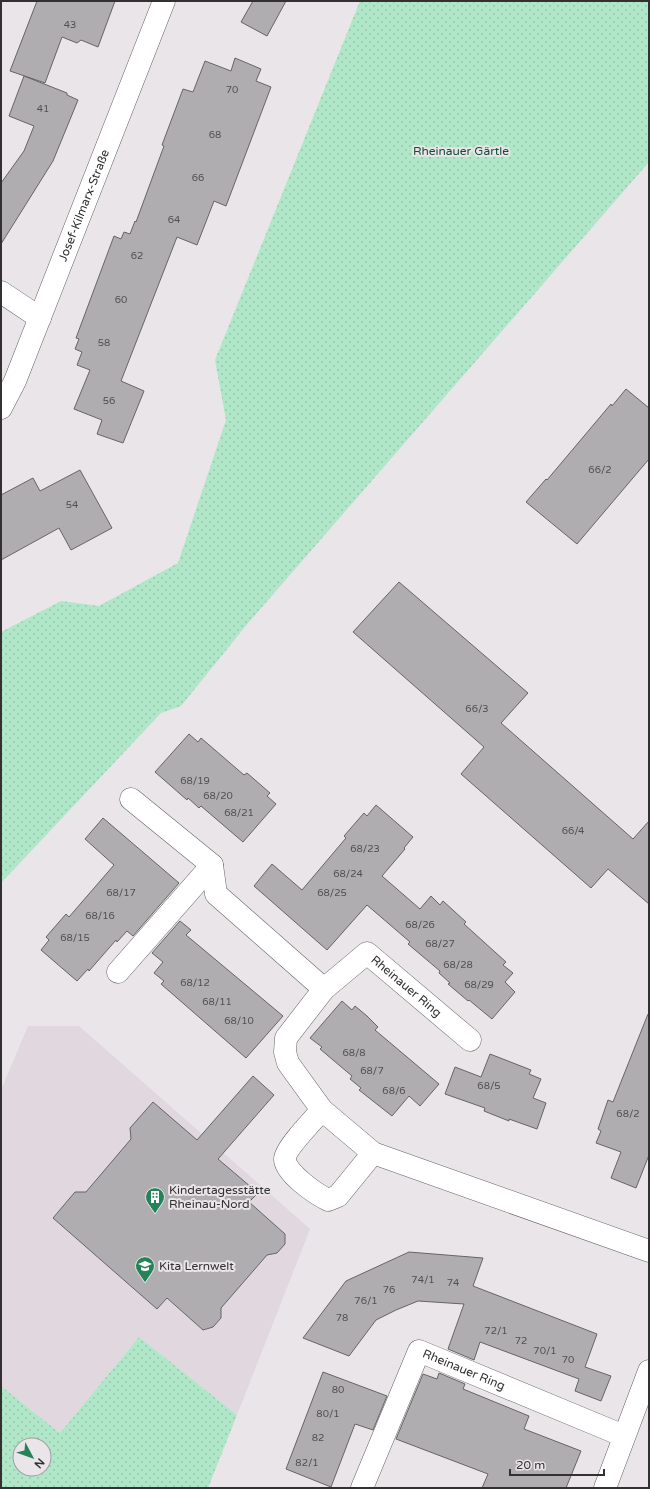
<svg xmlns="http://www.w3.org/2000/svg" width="650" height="1489" font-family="'Varela Round',sans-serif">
  <defs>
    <pattern id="green-dots" width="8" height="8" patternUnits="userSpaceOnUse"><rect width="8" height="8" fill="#b0e7c8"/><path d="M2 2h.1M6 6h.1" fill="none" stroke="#98c6ac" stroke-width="1.8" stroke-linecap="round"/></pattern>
  </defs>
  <rect width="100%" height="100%" fill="#e9e5e8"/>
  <path fill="#e1d7df" d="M 28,1026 L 79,1026 L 310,1229 L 237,1415 L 139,1337 L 60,1433 L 1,1386 L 1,1090 Z"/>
  <path fill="url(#green-dots)" fill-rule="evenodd" d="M 360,1 L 649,1 L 649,162 L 249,622 L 181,706 L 161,713 L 1,883 L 1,632 L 61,601 L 99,606 L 178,563 L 226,420 L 215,360 Z
    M 139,1337 L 237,1415 L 208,1488 L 1,1488 L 1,1386 L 60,1433 ZM 20,1445 L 44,1445 L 44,1469 L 20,1469 Z"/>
  <path fill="#b0adb0" stroke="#676467" d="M 37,1 L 115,1 L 98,47 L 81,40 L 77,43 L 62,37 L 45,83 L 10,71 Z
    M 253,1 L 286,1 L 267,36 L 241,22 Z
    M 235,58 L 261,69 L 256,81 L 271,87 L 226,206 L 214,201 L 197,245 L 177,237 L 121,381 L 144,391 L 123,443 L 97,434 L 102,420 L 74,409 L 90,370 L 77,365 L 82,352 L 75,349 L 79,339 L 76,338 L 114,236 L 121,239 L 124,232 L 130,234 L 135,221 L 136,222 L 164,146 L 162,145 L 183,89 L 193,92 L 205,61 L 231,71 Z
    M 24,76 L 67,93 L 67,95 L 78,100 L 53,161 L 1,244 L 1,183 L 24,151 L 34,126 L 9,116 Z
    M 626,389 L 649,408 L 649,459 L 577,544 L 526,502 L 546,479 L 547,480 L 611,404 L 612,406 Z
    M 80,470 L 112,528 L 71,550 L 59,528 L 1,560 L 1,495 L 33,478 L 40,491 Z
    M 399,582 L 528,693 L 501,723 L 633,839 L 649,821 L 649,904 L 608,869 L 591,888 L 461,774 L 484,747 L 353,632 Z
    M 189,734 L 198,742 L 201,738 L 244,775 L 247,773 L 270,793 L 267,796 L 276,804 L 243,842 L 201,806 L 199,808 L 188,798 L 187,800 L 155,772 Z
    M 376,805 L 413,837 L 404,848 L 405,849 L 382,876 L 420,909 L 431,896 L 440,905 L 443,901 L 466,922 L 464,924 L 506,962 L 503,965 L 513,973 L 505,982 L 515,992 L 492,1019 L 469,1000 L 468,1001 L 448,984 L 450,983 L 439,973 L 440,971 L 408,944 L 410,942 L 367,905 L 327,950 L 254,886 L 272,864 L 302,890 L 346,838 L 344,836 L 364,813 L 367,816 Z
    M 103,818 L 179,883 L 133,936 L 127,931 L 117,942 L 116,940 L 89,971 L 88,969 L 77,981 L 41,950 L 49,940 L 46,937 L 66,914 L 69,917 L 114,865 L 85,839 Z
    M 180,921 L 191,930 L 186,935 L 283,1016 L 246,1058 L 161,984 L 164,981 L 154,973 L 163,962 L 152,953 Z
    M 342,1001 L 352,1010 L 355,1006 L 367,1016 L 378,1027 L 375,1030 L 439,1084 L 420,1106 L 409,1096 L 392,1116 L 359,1090 L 361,1088 L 350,1079 L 352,1076 L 320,1049 L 322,1047 L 310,1038 Z
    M 648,1014 L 649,1014 L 649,1155 L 636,1188 L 611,1178 L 621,1152 L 596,1143 L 601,1131 L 598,1129 L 608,1100 L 613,1102 Z
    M 490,1054 L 531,1070 L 529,1074 L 541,1079 L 533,1098 L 546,1103 L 537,1129 L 509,1119 L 509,1121 L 484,1111 L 485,1108 L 445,1094 L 455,1067 L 481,1077 Z
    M 253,1076 L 274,1095 L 218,1159 L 258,1193 L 249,1202 L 285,1234 L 285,1244 L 277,1253 L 267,1255 L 221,1308 L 221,1318 L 213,1327 L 203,1330 L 167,1298 L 157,1309 L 53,1218 L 75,1192 L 86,1192 L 131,1139 L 130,1128 L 153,1102 L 197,1140 Z
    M 409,1252 L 483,1258 L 473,1286 L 597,1334 L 585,1367 L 611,1376 L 601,1401 L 575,1391 L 579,1379 L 480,1342 L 474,1360 L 448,1349 L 464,1304 L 418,1301 L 396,1310 L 376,1320 L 349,1356 L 303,1338 L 346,1281 Z
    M 323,1372 L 387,1396 L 373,1430 L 355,1424 L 331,1487 L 286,1469 Z
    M 439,1373 L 465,1384 L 463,1389 L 529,1416 L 524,1429 L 581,1451 L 566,1488 L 482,1488 L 488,1474 L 396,1439 L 423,1374 L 437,1379 Z"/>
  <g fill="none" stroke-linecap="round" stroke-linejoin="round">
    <defs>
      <g id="street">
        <path d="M 1,292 L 40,318"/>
        <path id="s1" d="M 1,408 L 15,381 L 164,1"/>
        <path d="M 131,799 L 212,865 L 216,894 L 324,989"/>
        <path d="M 118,972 L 212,865"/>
        <path id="s2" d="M 322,1110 L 288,1063 L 285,1052 L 286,1038 L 324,989 L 367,953 L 470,1040"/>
        <path d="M 373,1153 L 338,1196 L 328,1200 C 316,1194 285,1173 285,1159 C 285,1149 314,1119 322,1110 L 373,1153 L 649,1251"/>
        <path id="s3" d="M 362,1488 L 419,1351 L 624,1436"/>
        <path d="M 605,1488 L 649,1371"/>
      </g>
    </defs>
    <use href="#street" stroke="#666365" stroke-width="23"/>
    <use href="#street" stroke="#fff" stroke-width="22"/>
  </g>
  <defs>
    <symbol id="building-pin" viewBox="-11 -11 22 30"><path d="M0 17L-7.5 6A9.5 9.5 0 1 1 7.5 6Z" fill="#268258" stroke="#e9e5e8"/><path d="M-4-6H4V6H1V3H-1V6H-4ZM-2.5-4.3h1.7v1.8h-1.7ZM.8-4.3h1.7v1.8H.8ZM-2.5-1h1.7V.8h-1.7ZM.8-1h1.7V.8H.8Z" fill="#fff"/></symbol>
    <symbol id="school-pin" viewBox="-11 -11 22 30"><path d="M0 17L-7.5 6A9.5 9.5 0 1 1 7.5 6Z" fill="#268258" stroke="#e9e5e8"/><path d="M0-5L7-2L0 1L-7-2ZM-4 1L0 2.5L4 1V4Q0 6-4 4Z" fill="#fff"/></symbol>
  </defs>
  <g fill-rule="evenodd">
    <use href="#building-pin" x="144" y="1186" width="22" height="30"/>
    <use href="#school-pin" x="134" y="1255" width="22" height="30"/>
  </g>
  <g text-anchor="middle" stroke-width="4" stroke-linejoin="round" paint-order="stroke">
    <g font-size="10" fill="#524f51">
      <text x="70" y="28">43</text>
      <text x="232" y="93">70</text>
      <text x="43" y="112">41</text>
      <text x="215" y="138">68</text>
      <text x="198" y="181">66</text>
      <text x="174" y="223">64</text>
      <text x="137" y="259">62</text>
      <text x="121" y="303">60</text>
      <text x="104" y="346">58</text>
      <text x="109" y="404">56</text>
      <text x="600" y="473">66/2</text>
      <text x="72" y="508">54</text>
      <text x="477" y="712">66/3</text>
      <text x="195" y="784">68/19</text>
      <text x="218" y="799">68/20</text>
      <text x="239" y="816">68/21</text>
      <text x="573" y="834">66/4</text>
      <text x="365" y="852">68/23</text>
      <text x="348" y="877">68/24</text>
      <text x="121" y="896">68/17</text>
      <text x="332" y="896">68/25</text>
      <text x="100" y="919">68/16</text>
      <text x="420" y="928">68/26</text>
      <text x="75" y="941">68/15</text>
      <text x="440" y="947">68/27</text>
      <text x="458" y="968">68/28</text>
      <text x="195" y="986">68/12</text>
      <text x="479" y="988">68/29</text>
      <text x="217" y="1005">68/11</text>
      <text x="239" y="1024">68/10</text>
      <text x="354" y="1056">68/8</text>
      <text x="372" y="1074">68/7</text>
      <text x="489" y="1089">68/5</text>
      <text x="394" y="1094">68/6</text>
      <text x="628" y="1117">68/2</text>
      <text x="423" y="1283">74/1</text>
      <text x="453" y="1286">74</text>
      <text x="389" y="1293">76</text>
      <text x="366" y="1304">76/1</text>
      <text x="342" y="1321">78</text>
      <text x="496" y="1334">72/1</text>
      <text x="521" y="1344">72</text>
      <text x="545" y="1354">70/1</text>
      <text x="568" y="1363">70</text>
      <text x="338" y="1393">80</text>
      <text x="328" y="1417">80/1</text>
      <text x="318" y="1441">82</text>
      <text x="307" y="1466">82/1</text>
    </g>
    <g font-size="12" fill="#134d33" stroke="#e9e5e8">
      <text x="461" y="155">Rheinauer Gärtle</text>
    </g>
    <g font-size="12" fill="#323031" stroke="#e9e5e8">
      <text dy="4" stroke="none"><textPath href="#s1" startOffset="219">Josef-Kilmarx-Straße</textPath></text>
      <text dy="4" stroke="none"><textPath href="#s2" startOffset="253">Rheinauer Ring</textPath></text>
      <text dy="4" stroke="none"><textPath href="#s3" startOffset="197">Rheinauer Ring</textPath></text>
    </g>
    <g font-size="12" fill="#323031" stroke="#e9e5e8" text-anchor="start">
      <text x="169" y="1194">Kindertagesstätte<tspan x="169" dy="14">Rheinau-Nord</tspan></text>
      <text x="159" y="1270">Kita Lernwelt</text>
    </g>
  </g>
  <rect width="650" height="1489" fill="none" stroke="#323031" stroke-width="4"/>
  <g transform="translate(32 1457) rotate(131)"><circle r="19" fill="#e9e5e8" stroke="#a09d9f"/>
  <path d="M0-3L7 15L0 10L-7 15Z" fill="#268258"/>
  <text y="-6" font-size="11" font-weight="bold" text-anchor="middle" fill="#323031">N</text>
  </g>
  <path d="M510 1469v6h94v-6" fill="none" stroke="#323031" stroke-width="2"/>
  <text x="516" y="1469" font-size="12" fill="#323031" stroke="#e9e5e8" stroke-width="3" paint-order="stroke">20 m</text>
</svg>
